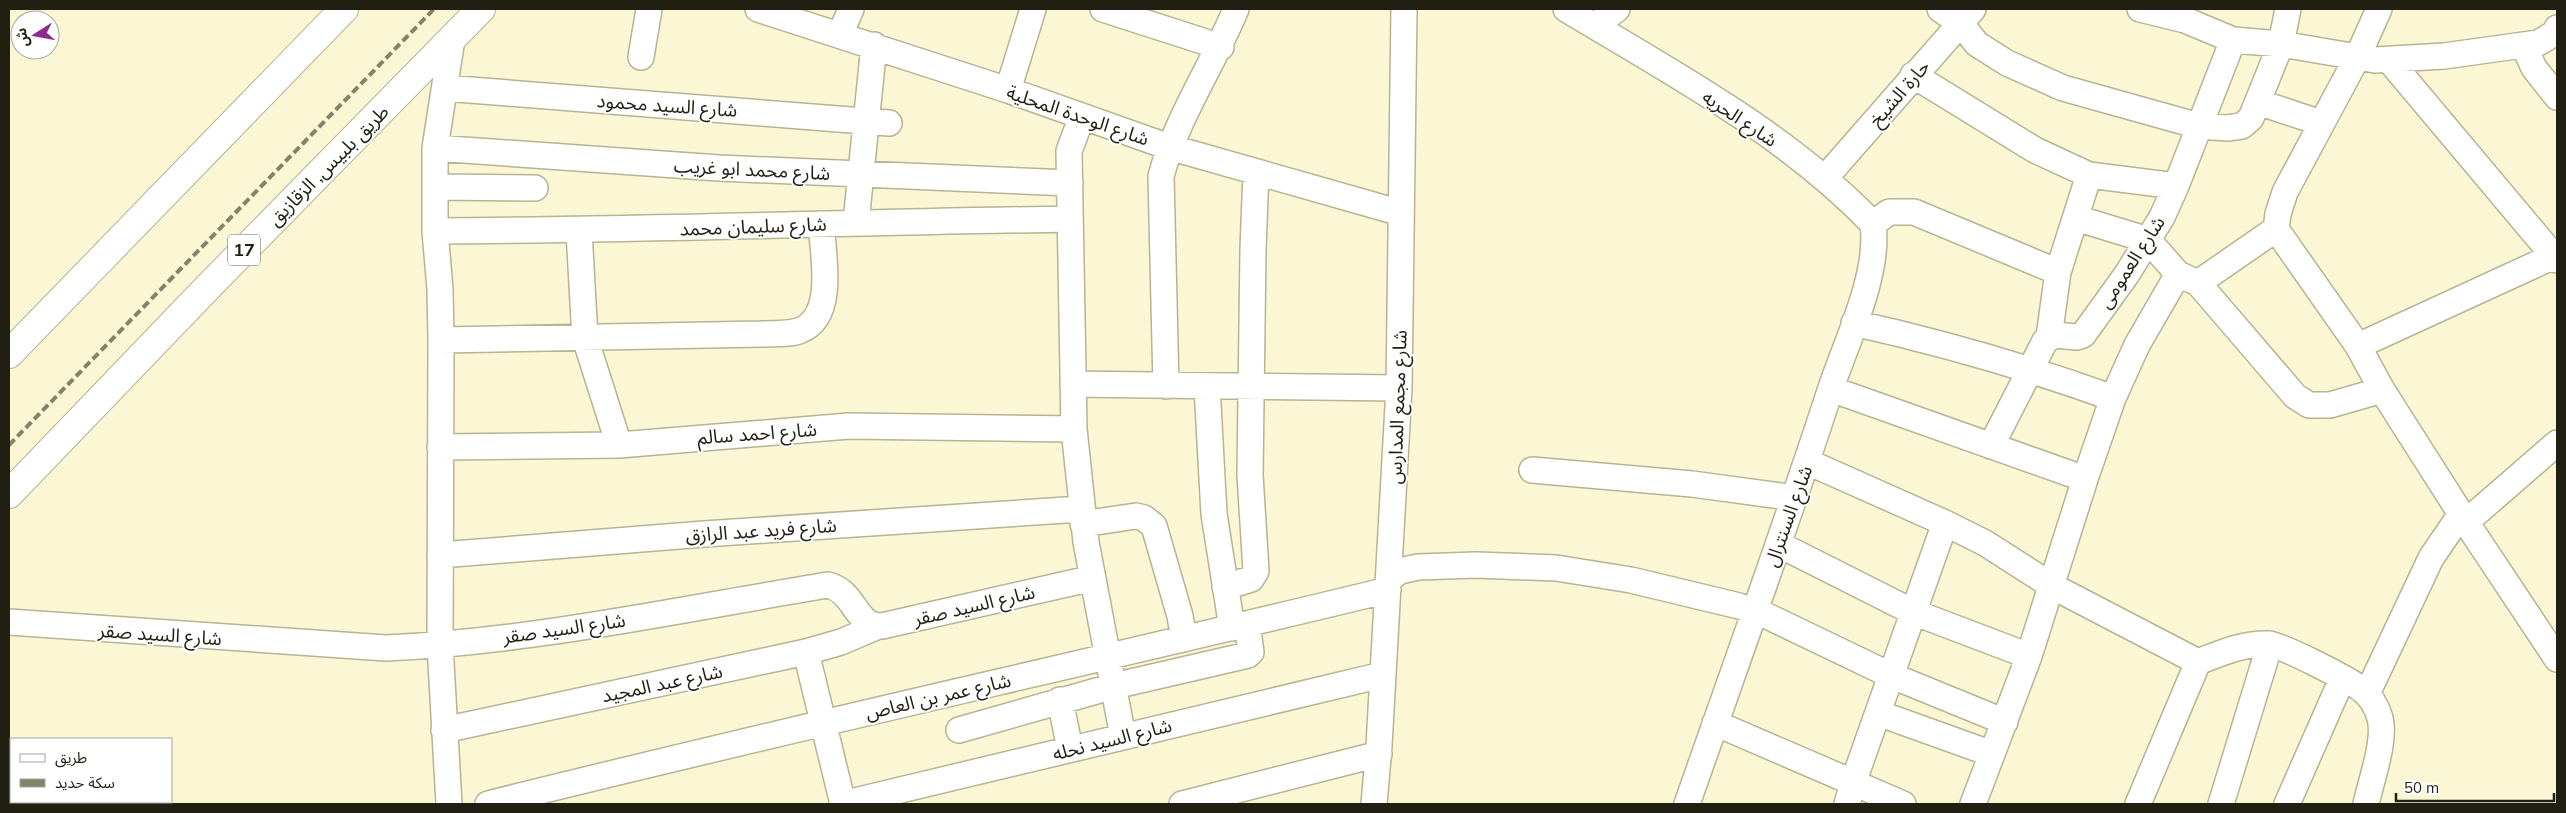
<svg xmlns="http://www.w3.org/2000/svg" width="2566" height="813" font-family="Mulish,'Noto Sans Arabic',sans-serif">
  <rect width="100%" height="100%" fill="#fbf7d4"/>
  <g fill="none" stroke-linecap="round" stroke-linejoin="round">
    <defs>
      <path id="minor" d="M 758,9 L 1008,90 L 1169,147 L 1401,213
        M 1103,9 L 1221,47
        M 1566,9 C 1672,73 1787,134 1873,224
        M 1940,9 L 1961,24 L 1977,44 L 2007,63 L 2063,88 L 2199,126 L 2227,128 L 2242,126 L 2251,118 L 2281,44 L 2288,9
        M 2140,9 L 2185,20 L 2233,40 L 2281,44 L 2375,60 L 2444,56 L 2538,43 L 2555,33 L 2557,28
        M 1595,26 L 1617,9
        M 840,35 L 851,9
        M 2524,46 L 2534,68 L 2557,97
        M 641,57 L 649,9
        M 2389,60 L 2557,260
        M 1913,75 L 2035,150 L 2089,175 L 2176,186
        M 445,88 L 889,123
        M 1008,90 L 1033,9
        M 2258,102 L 2321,123
        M 1086,118 L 1078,127 L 1069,151 L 1074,429 L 1086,542 L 1123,737
        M 435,148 L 719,168 L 1070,183
        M 1825,178 L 1973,9
        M 435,187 L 535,188
        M 2076,218 L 2148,240 L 2178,274 L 2198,283 L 2295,396 L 2309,405 L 2330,405 L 2382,390
        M 856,222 L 874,45
        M 1873,224 L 1889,212 L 1914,212 L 2058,272
        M 435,231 C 647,230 858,222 1070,219
        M 579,231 L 585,338 L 619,445
        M 2554,256 L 2358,346 L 2382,390 L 2466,522 L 2557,443
        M 2198,283 L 2276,229
        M 1854,323 C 1943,343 2027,367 2113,398 L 2137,345 L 2178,274
        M 2049,337 L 2058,272 L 2089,175
        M 441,340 L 762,334 C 774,333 790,335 801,330 C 836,316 823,254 821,224
        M 2358,346 L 2276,229 L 2278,214 L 2285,192 L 2358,56 L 2379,9
        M 1073,384 L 1399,388
        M 1166,386 L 1161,176 C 1177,117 1213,65 1236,9
        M 1207,387 L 1214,514 L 1232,628
        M 1831,389 L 2085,479 L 2029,656 L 1992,754 L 1878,713
        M 1991,446 L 2045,341 L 2054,335 L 2077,337 L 2083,335 L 2127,274 L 2162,217 L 2176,186 L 2233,40
        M 440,447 L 619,445 L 849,426 L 1074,429
        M 1808,462 L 1945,523 L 1985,543 L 2052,586 L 2198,662 L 2138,804
        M 1532,470 L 1692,484 L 1795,498
        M 2085,479 L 2113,398
        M 2466,522 L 2557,659
        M 1083,524 L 1136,516 L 1144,518 L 1154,526 L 1180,616 L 1184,639
        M 1778,544 L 1913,612 L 2029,656
        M 440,555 L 704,534 L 1081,509
        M 1389,579 L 1400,571 L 1418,567 L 1476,565 L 1556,568 L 1631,580 L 1739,606 L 1763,614 L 1890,675 L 2005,722
        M 1225,587 L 1251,579 L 1256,571 L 1250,475 L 1253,249 L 1256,172
        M 9,622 L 386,648 C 535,641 682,609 828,585 C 856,592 855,627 882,626 L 1093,578
        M 806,652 L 843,804
        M 2198,662 C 2221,653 2243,643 2268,644 C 2282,645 2348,679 2361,689 C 2370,695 2377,707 2380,718 C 2386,740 2371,781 2366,804
        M 2367,694 L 2431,558 L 2461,514
        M 1060,700 L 1070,749
        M 1715,723 L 1903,804
        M 444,730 L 806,652 L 841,642 L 876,627
        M 959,730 L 1114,686 L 1248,655 L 1251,652 L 1247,624
        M 449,804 L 440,645 L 441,340 L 440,289 L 435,231 L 435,148 L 452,39
        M 488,804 C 787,729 1088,663 1388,590
        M 842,804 L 1382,675
        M 1182,804 L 1379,754
        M 1374,804 L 1379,746 L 1399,388 L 1404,9
        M 1687,804 C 1735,667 1785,529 1830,391 C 1846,342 1880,275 1873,224
        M 1847,804 L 1853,783 L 1945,523
        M 1973,804 L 1992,754
        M 2221,804 L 2270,644
        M 2287,804 L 2342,679"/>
      <path id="highway" d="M 9,354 L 344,9
        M 9,494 L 208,287 L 481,9"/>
    </defs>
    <use href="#minor" stroke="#b7b393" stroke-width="28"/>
    <use href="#highway" stroke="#b7b393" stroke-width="30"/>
    <use href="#minor" stroke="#fff" stroke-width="25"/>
    <use href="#highway" stroke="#fff" stroke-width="28"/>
    <path stroke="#84826b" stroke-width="4" stroke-dasharray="8 4" stroke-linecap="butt" d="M 9,445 L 434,9"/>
  </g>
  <g text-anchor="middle" stroke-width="4" stroke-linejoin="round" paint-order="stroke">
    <rect fill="#fff" stroke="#636259" stroke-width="1" x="228" y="234.5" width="32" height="31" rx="4"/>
    <g font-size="18" font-weight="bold" fill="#201f12">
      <text x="244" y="256">17</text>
    </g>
    <g font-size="19" fill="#201f12" stroke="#fff">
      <text transform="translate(1899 93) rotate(-49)" y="7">حارة الشيخ</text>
      <text transform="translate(667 105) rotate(4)" y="7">شارع السيد محمود</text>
      <text transform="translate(1078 115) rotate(19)" y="7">شارع الوحدة المحلية</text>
      <text transform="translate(1740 118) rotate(34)" y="7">شارع الحريه</text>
      <text transform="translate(328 165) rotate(-45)" y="7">طريق بلبيس, الزقازيق</text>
      <text transform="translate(752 169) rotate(3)" y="7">شارع محمد ابو غريب</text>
      <text transform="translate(753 226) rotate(-2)" y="7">شارع سليمان محمد</text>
      <text transform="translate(2131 262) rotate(-57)" y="7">شارع العمومى</text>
      <text transform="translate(1397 407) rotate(-88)" y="7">شارع مجمع المدارس</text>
      <text transform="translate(757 433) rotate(-4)" y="7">شارع احمد سالم</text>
      <text transform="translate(1788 516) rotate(-70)" y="7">شارع السنترال</text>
      <text transform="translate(761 530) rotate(-4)" y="7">شارع فريد عبد الرازق</text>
      <text transform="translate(974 605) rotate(-13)" y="7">شارع السيد صقر</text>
      <text transform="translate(564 628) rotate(-8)" y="7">شارع السيد صقر</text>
      <text transform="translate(160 634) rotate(4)" y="7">شارع السيد صقر</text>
      <text transform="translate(662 683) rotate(-12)" y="7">شارع عبد المجيد</text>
      <text transform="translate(938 696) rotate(-13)" y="7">شارع عمر بن العاص</text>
      <text transform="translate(1112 739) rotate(-14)" y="7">شارع السيد نحله</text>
    </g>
  </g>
  <rect width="2566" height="813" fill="none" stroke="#201f12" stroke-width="20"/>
  <rect x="10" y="738" width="162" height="65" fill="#ffffff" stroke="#a6a5a0"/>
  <rect x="20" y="754" width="25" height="8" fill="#ffffff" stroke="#a6a5a0"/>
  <text x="55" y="763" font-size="15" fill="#201f12">طريق</text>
  <rect x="20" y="779" width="25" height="8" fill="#84826b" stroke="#a6a5a0"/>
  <text x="55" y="788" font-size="15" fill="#201f12">سكة حديد</text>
  <g transform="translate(35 35) rotate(259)"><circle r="24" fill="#ffffff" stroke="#a6a5a0"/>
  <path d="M0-4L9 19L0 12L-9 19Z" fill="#8d2a91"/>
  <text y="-8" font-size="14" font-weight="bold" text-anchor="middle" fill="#201f12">ش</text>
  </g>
  <path d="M2396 793v8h158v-8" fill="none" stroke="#201f12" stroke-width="2.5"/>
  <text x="2404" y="793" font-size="15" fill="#201f12" stroke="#ffffff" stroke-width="4" paint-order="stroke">50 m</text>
</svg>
